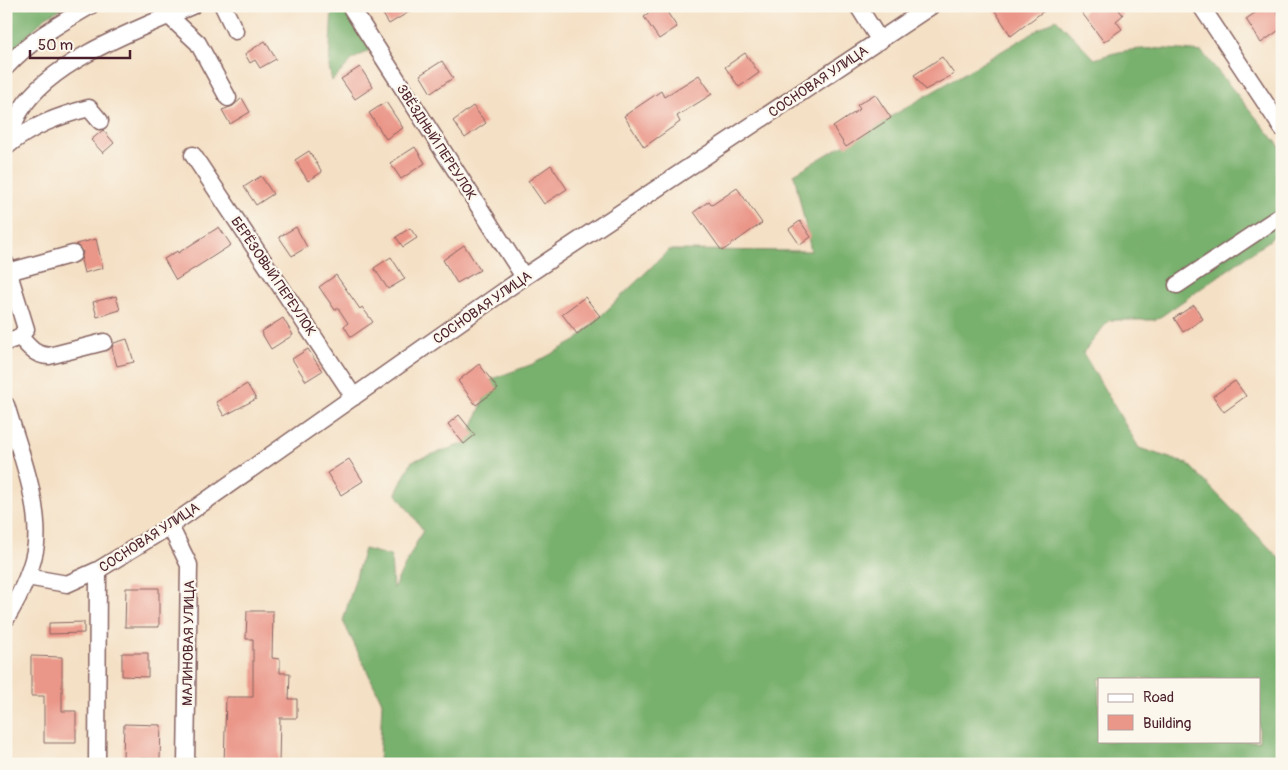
<svg xmlns="http://www.w3.org/2000/svg" width="1288" height="770" font-family="Pangolin,sans-serif">
  <rect width="100%" height="100%" fill="#fbf7ec"/>
  <filter id="ink" filterUnits="userSpaceOnUse"><feTurbulence type="fractalNoise" baseFrequency=".02" numOctaves="2"/><feDisplacementMap in="SourceGraphic" scale="10" xChannelSelector="R" yChannelSelector="G"/><feConvolveMatrix kernelMatrix="1 2 1 2 8 2 1 2 1" color-interpolation-filters="sRGB"/></filter>
  <filter id="wash" filterUnits="userSpaceOnUse"><feTurbulence type="fractalNoise" baseFrequency=".0096" numOctaves="4" result="noise"/><feDisplacementMap in="SourceGraphic" scale="20" xChannelSelector="R" yChannelSelector="G"/><feGaussianBlur stdDeviation="1.12" result="paint"/><feColorMatrix in="noise" values="0 0 0 0 0 0 0 0 0 0 0 0 0 0 0 0 0 1.4 0 .05"/><feComposite in="paint" operator="in"/></filter>
  <g filter="url(#wash)">
    <rect width="100%" height="100%" fill="#f4e0c5"/>
    <path fill="#78b06d" stroke="#61684c" fill-rule="evenodd" d="M 6,6 L 66,6 L 46,17 L 6,56 Z
      M 332,6 L 357,6 L 376,47 L 353,59 L 332,81 L 329,67 Z
      M 1056,19 L 1095,59 C 1133,45 1162,48 1202,52 L 1282,149 L 1282,227 L 1270,240 L 1156,320 L 1109,320 L 1083,353 L 1139,448 L 1188,464 L 1282,561 L 1282,764 L 379,764 L 382,702 L 343,621 L 364,549 L 391,556 L 393,589 L 423,530 L 396,493 L 412,461 L 466,443 L 492,379 L 533,364 L 575,341 L 669,250 L 811,251 L 794,174 ZM 1099,679 L 1259,679 L 1259,741 L 1099,741 Z"/>
    <g id="blocks">
      <path fill="#ea9688" d="M 388,6 L 419,6 L 389,24 L 381,11 Z
        M 660,6 L 663,6 L 677,27 L 659,39 L 644,17 Z
        M 992,6 L 1050,6 L 1011,36 Z
        M 1091,6 L 1116,6 L 1123,15 L 1116,21 L 1122,29 L 1104,42 L 1082,13 Z
        M 1265,6 L 1273,6 L 1282,19 L 1282,28 L 1261,43 L 1246,19 Z
        M 265,41 L 276,59 L 260,68 L 255,60 L 250,63 L 245,54 Z
        M 745,53 L 759,73 L 739,87 L 725,67 Z
        M 942,57 L 954,74 L 925,90 L 914,75 Z
        M 442,61 L 453,78 L 431,93 L 420,75 Z
        M 360,67 L 373,87 L 355,99 L 341,79 Z
        M 699,75 L 712,94 L 677,116 L 680,122 L 644,147 L 624,116 L 661,91 L 664,97 Z
        M 875,94 L 891,118 L 846,147 L 833,127 L 860,109 L 857,105 Z
        M 242,98 L 250,112 L 230,124 L 222,110 L 233,106 Z
        M 386,102 L 403,128 L 386,139 L 369,113 Z
        M 473,106 L 486,123 L 465,138 L 453,121 Z
        M 103,130 L 114,143 L 103,153 L 91,140 Z
        M 415,147 L 425,163 L 401,179 L 390,163 Z
        M 309,151 L 322,172 L 308,181 L 295,160 Z
        M 551,165 L 567,189 L 544,204 L 528,181 Z
        M 261,176 L 273,194 L 256,205 L 244,187 Z
        M 737,188 L 762,223 L 722,251 L 694,212 L 709,201 L 712,205 Z
        M 800,221 L 811,237 L 800,245 L 789,229 Z
        M 219,227 L 231,245 L 176,280 L 164,259 L 177,251 L 178,253 Z
        M 296,227 L 307,247 L 292,256 L 279,237 Z
        M 410,228 L 417,238 L 403,247 L 396,237 Z
        M 96,239 L 103,268 L 84,273 L 81,260 L 83,252 L 76,244 Z
        M 464,245 L 480,270 L 457,283 L 443,260 Z
        M 391,257 L 405,279 L 388,289 L 374,268 Z
        M 336,275 L 360,309 L 362,307 L 373,322 L 351,337 L 344,326 L 348,323 L 338,308 L 335,310 L 319,287 Z
        M 116,296 L 120,310 L 97,317 L 93,302 Z
        M 585,297 L 600,316 L 577,334 L 562,314 Z
        M 1194,305 L 1203,319 L 1183,332 L 1174,318 Z
        M 283,318 L 293,335 L 271,349 L 261,332 Z
        M 127,339 L 134,362 L 117,366 L 112,348 L 114,343 Z
        M 308,349 L 322,371 L 306,381 L 292,359 Z
        M 479,364 L 498,389 L 476,405 L 458,381 Z
        M 1235,381 L 1246,396 L 1224,412 L 1213,396 Z
        M 247,384 L 256,399 L 224,416 L 216,402 Z
        M 459,415 L 475,435 L 464,444 L 448,424 Z
        M 349,459 L 363,481 L 341,495 L 327,473 Z
        M 126,588 L 159,588 L 159,627 L 125,627 Z
        M 247,611 L 273,611 L 272,658 L 280,659 L 280,673 L 290,673 L 289,699 L 297,699 L 297,718 L 280,718 L 279,764 L 224,764 L 226,697 L 253,697 L 253,639 L 246,639 Z
        M 84,622 L 84,633 L 49,634 L 49,623 Z
        M 122,653 L 148,653 L 148,677 L 122,676 Z
        M 31,656 L 62,657 L 62,711 L 76,711 L 76,743 L 44,743 L 44,696 L 31,696 Z
        M 124,724 L 161,725 L 160,759 L 123,758 Z"/>
    </g>
  </g>
  <g filter="url(#ink)">
    <use href="#blocks" fill-opacity="0" stroke="#866361" stroke-width="1"/>
    <g fill="none" stroke-linecap="round" stroke-linejoin="round">
      <defs>
        <path id="minor" d="M 223,6 L 235,31
          M 350,6 L 524,277
          M 858,6 L 880,41
          M 1201,6 L 1282,128
          M 169,16 L 198,43 L 228,98
          M 6,67 C 31,40 59,24 90,6
          M 6,145 C 11,134 14,120 21,110 C 50,61 140,28 192,6
          M 6,147 C 31,126 58,116 89,108 L 100,121
          M 193,155 L 354,397
          M 6,264 L 26,329 L 20,337 L 6,342
          M 8,272 L 73,254
          M 1177,285 L 1282,215
          M 20,337 C 29,347 34,355 49,356 L 104,342
          M 6,405 C 18,446 40,500 36,544 C 33,570 19,597 6,619
          M 170,526 L 189,565 L 186,764
          M 27,577 L 67,584 L 98,570 L 170,526 L 524,277 L 931,6
          M 97,764 L 98,570"/>
      </defs>
      <use href="#minor" stroke="#866361" stroke-width="19"/>
      <use href="#minor" stroke="#fff" stroke-width="16"/>
    </g>
  </g>
  <g text-anchor="middle" stroke-width="4.5" stroke-linejoin="round" paint-order="stroke">
    <g font-size="14" fill="#4a1f2b" stroke="#fbf7ec">
      <text transform="translate(818 81) rotate(-34)" y="5">СОСНОВАЯ УЛИЦА</text>
      <text transform="translate(437 142) rotate(57)" y="5">ЗВЁЗДНЫЙ ПЕРЕУЛОК</text>
      <text transform="translate(274 276) rotate(56)" y="5">БЕРЁЗОВЫЙ ПЕРЕУЛОК</text>
      <text transform="translate(482 307) rotate(-35)" y="5">СОСНОВАЯ УЛИЦА</text>
      <text transform="translate(149 537) rotate(-33)" y="5">СОСНОВАЯ УЛИЦА</text>
      <text transform="translate(188 643) rotate(-89)" y="5">МАЛИНОВАЯ УЛИЦА</text>
    </g>
  </g>
  <rect width="1288" height="770" fill="none" stroke="#fbf7ec" stroke-width="25"/>
  <rect x="1098" y="678" width="162" height="65" fill="#fbf7ec" stroke="#b4a19f"/>
  <rect x="1108" y="694" width="25" height="8" fill="#ffffff" stroke="#b4a19f"/>
  <text x="1143" y="702" font-size="15" fill="#4a1f2b">Road</text>
  <rect x="1108" y="715" width="25" height="15" fill="#ea9688" stroke="#b4a19f"/>
  <text x="1143" y="728" font-size="15" fill="#4a1f2b">Building</text>
  <path d="M30 50v8h100v-8" fill="none" stroke="#4a1f2b" stroke-width="2.5"/>
  <text x="38" y="50" font-size="15" fill="#4a1f2b" stroke="#fbf7ec" stroke-width="4" paint-order="stroke">50 m</text>
</svg>
